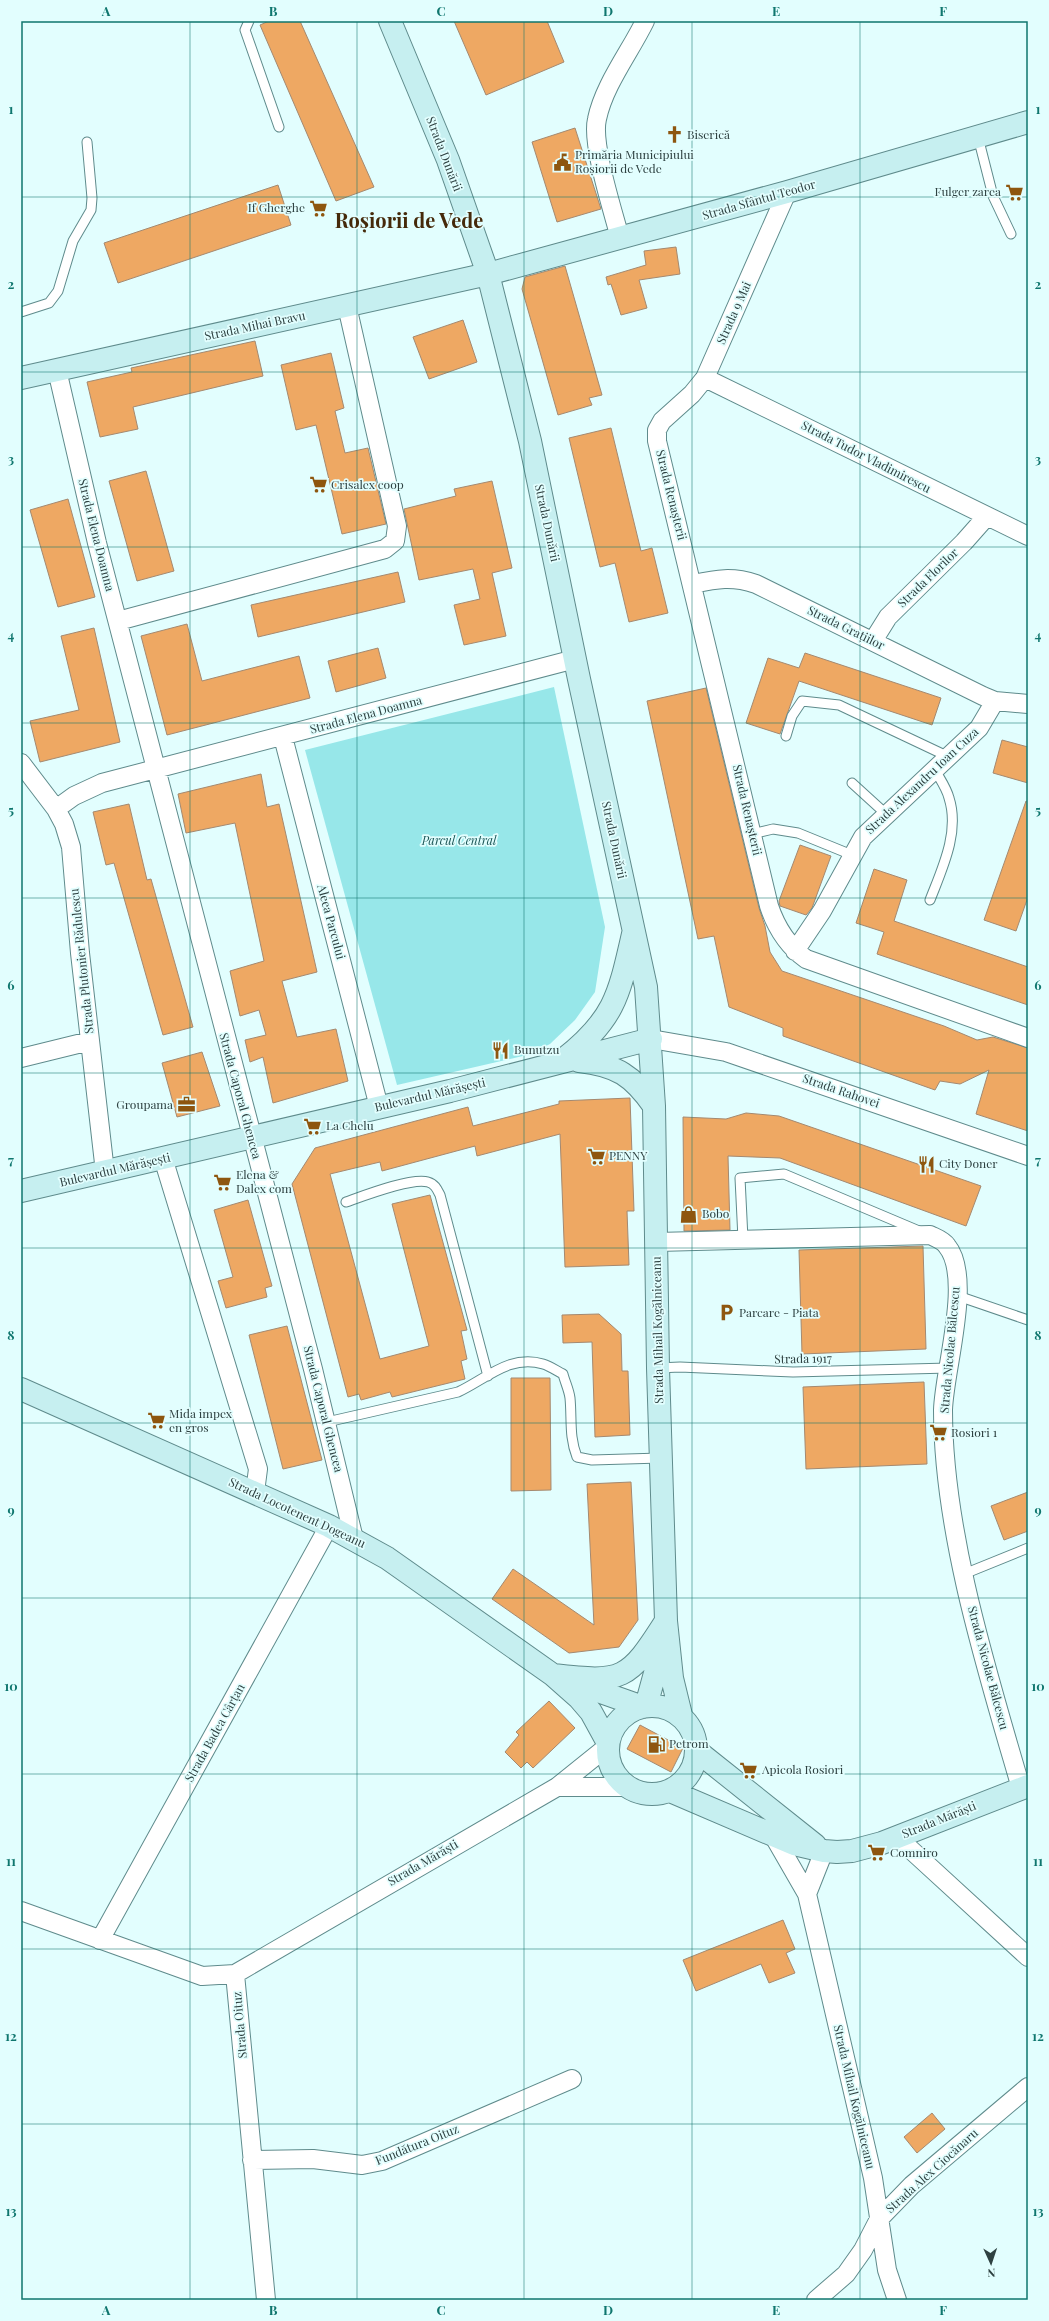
<svg xmlns="http://www.w3.org/2000/svg" width="1049" height="2321" font-family="'Playfair Display',serif">
  <rect width="100%" height="100%" fill="#e2fefe"/>
  <path fill="#97e7e9" d="M 554,687 L 605,927 L 595,992 L 575,1020 L 550,1044 L 527,1055 L 397,1085 L 305,750 Z"/>
  <path fill="#eea863" stroke="#a48970" d="M 269,21 L 300,21 L 374,187 L 336,201 L 260,25 Z
    M 454,21 L 547,21 L 564,62 L 486,95 Z
    M 575,128 L 601,209 L 557,222 L 532,142 Z
    M 278,185 L 291,225 L 118,283 L 104,243 Z
    M 676,247 L 680,274 L 639,280 L 647,308 L 621,315 L 611,284 L 608,285 L 606,277 L 646,265 L 644,251 Z
    M 565,266 L 602,395 L 589,398 L 592,405 L 558,415 L 522,289 L 525,277 Z
    M 463,320 L 477,362 L 429,379 L 413,337 Z
    M 255,341 L 263,376 L 133,407 L 138,429 L 100,437 L 87,382 L 132,372 L 131,368 Z
    M 331,353 L 344,408 L 335,411 L 345,453 L 368,448 L 386,524 L 342,534 L 316,425 L 296,430 L 281,365 Z
    M 611,428 L 641,551 L 652,548 L 668,613 L 629,622 L 615,563 L 600,567 L 569,438 Z
    M 146,471 L 174,571 L 137,581 L 109,481 Z
    M 492,481 L 512,568 L 492,573 L 506,636 L 464,645 L 454,605 L 480,599 L 473,569 L 419,580 L 404,509 L 456,496 L 454,489 Z
    M 68,499 L 95,597 L 58,607 L 30,510 Z
    M 398,572 L 405,602 L 258,637 L 251,605 Z
    M 187,624 L 202,681 L 299,656 L 310,698 L 167,735 L 141,636 Z
    M 94,628 L 120,742 L 40,762 L 30,721 L 79,710 L 61,636 Z
    M 378,648 L 386,678 L 336,692 L 328,661 Z
    M 805,653 L 941,698 L 932,725 L 799,681 L 780,734 L 746,723 L 768,658 L 799,668 Z
    M 706,688 L 759,908 L 765,926 L 770,952 L 782,971 L 944,1026 L 977,1040 L 993,1037 L 1028,1048 L 1028,1131 L 976,1114 L 989,1070 L 960,1084 L 940,1081 L 935,1090 L 783,1036 L 783,1028 L 729,1007 L 714,936 L 698,939 L 647,701 Z
    M 1002,740 L 1028,747 L 1028,783 L 993,773 Z
    M 261,774 L 267,807 L 279,804 L 317,972 L 282,981 L 297,1037 L 336,1029 L 348,1081 L 273,1103 L 263,1057 L 250,1062 L 245,1040 L 266,1035 L 259,1010 L 240,1016 L 230,971 L 264,961 L 235,823 L 186,833 L 178,794 Z
    M 1026,801 L 1028,802 L 1028,897 L 1016,931 L 984,920 Z
    M 129,804 L 147,880 L 151,879 L 193,1027 L 163,1035 L 114,863 L 106,865 L 93,812 Z
    M 800,845 L 831,856 L 812,908 L 806,915 L 780,906 L 779,901 Z
    M 874,869 L 907,880 L 894,921 L 1028,967 L 1028,1005 L 877,954 L 884,932 L 856,923 Z
    M 202,1052 L 220,1106 L 177,1117 L 162,1063 Z
    M 630,1098 L 634,1211 L 627,1211 L 629,1265 L 565,1267 L 560,1134 L 477,1156 L 475,1146 L 382,1171 L 380,1162 L 330,1174 L 380,1359 L 429,1346 L 392,1204 L 430,1195 L 467,1330 L 461,1331 L 467,1359 L 461,1361 L 465,1379 L 392,1397 L 390,1392 L 361,1400 L 359,1394 L 348,1397 L 292,1184 L 315,1148 L 468,1107 L 473,1126 L 559,1104 L 559,1101 Z
    M 746,1113 L 779,1116 L 981,1186 L 966,1226 L 780,1158 L 728,1156 L 730,1230 L 684,1231 L 683,1117 L 726,1119 Z
    M 248,1200 L 272,1286 L 265,1288 L 267,1297 L 226,1308 L 218,1281 L 233,1277 L 214,1210 Z
    M 923,1246 L 926,1349 L 802,1354 L 799,1250 Z
    M 599,1314 L 621,1334 L 622,1371 L 628,1371 L 630,1435 L 595,1437 L 592,1342 L 563,1343 L 562,1315 Z
    M 287,1326 L 322,1460 L 283,1469 L 249,1335 Z
    M 511,1378 L 550,1378 L 551,1490 L 511,1491 Z
    M 924,1382 L 927,1464 L 806,1469 L 803,1387 Z
    M 631,1482 L 638,1620 L 619,1647 L 569,1653 L 492,1599 L 513,1569 L 594,1625 L 587,1484 Z
    M 1028,1492 L 1028,1531 L 1004,1540 L 991,1506 Z
    M 549,1701 L 575,1728 L 533,1768 L 527,1762 L 521,1768 L 505,1752 L 519,1735 L 516,1732 Z
    M 640,1725 L 683,1748 L 671,1772 L 627,1749 Z
    M 783,1920 L 795,1949 L 786,1953 L 795,1973 L 769,1983 L 761,1964 L 696,1991 L 683,1960 Z
    M 932,2113 L 945,2129 L 917,2153 L 904,2137 Z"/>
  <g fill="none" stroke-linecap="round" stroke-linejoin="round">
    <defs>
      <path id="lane" d="M 249,21 L 245,30 L 279,127
        M 978,137 L 993,196 L 1011,234
        M 21,312 L 49,303 L 58,291 L 73,241 L 91,210 L 92,198 L 87,142
        M 786,736 L 792,716 L 802,701 L 839,705 L 949,757
        M 852,783 L 886,814
        M 752,834 L 773,829 L 798,833 L 852,855
        M 930,900 C 942,869 960,832 949,798 C 947,789 940,779 935,770
        M 346,1202 C 363,1196 412,1177 428,1182 C 435,1184 437,1189 440,1195 L 488,1376
        M 743,1239 L 740,1178 L 784,1174 L 919,1231
        M 958,1296 L 1028,1320
        M 658,1368 L 680,1367 L 793,1372 L 949,1368
        M 327,1422 L 458,1392 C 486,1379 510,1354 543,1364 C 550,1366 557,1371 563,1374 C 565,1382 569,1390 570,1398 C 572,1419 569,1437 577,1457 L 592,1460 L 661,1458
        M 964,1574 L 1028,1548"/>
      <path id="street" d="M 787,192 L 705,378 L 692,394 L 662,421 L 657,430 L 657,441 L 769,906 C 776,927 788,946 806,959 L 1028,1038
        M 620,238 C 613,211 591,144 597,119 C 604,85 630,52 645,21
        M 57,370 L 97,543 L 313,1369 L 354,1539
        M 705,378 L 1028,536
        M 693,584 C 717,579 732,576 756,584 L 983,696 L 995,701 L 1028,704
        M 118,621 L 385,549 L 395,541 L 397,526 L 347,306
        M 873,641 L 888,617 L 964,542 L 987,516
        M 283,737 L 379,1107
        M 21,763 L 56,809 L 64,824 L 71,847 L 80,953 L 105,1172
        M 56,809 L 74,796 L 102,783 L 575,659
        M 795,951 L 822,911 L 863,837 L 979,728 L 995,701
        M 651,1039 L 726,1052 L 1028,1156
        M 21,1058 L 90,1041
        M 163,1158 L 258,1469 L 255,1492
        M 657,1242 L 930,1235 C 936,1238 943,1240 947,1246 C 973,1278 944,1370 943,1410 C 943,1532 987,1671 1021,1788
        M 557,1787 L 627,1787
        M 773,1835 L 807,1894 L 873,2178 L 887,2270 L 897,2300
        M 897,1837 L 1028,1957
        M 807,1894 L 824,1851
        M 21,1911 L 202,1976 L 235,1974 L 557,1787 L 608,1746
        M 100,1940 L 329,1526
        M 235,1974 L 266,2300
        M 252,2160 L 313,2159 L 362,2165 L 382,2161 L 572,2079
        M 816,2300 L 846,2274 L 863,2250 L 879,2219 L 912,2185 L 1028,2087"/>
      <path id="secondary" d="M 390,21 L 448,160 L 488,274 L 530,441 L 579,679 L 646,987 L 654,1106 L 658,1368 L 666,1621 L 672,1678 L 681,1715
        M 21,378 L 488,274 L 787,192 L 1028,122
        M 564,1059 C 615,1019 619,995 633,934
        M 579,1061 C 617,1065 633,1076 654,1106
        M 21,1191 L 450,1091 L 651,1039
        M 21,1389 L 329,1526 L 387,1558 L 553,1675 L 579,1698 L 591,1712 L 608,1743
        M 553,1675 C 623,1683 628,1681 666,1621
        M 578,1684 L 643,1707
        M608 1750a44 44 0 1 1 88 0a44 44 0 1 1-88 0Z
        M 646,1706 L 663,1644
        M 697,1751 L 815,1845
        M 670,1791 L 794,1844 L 824,1851 L 837,1852 L 852,1851 L 882,1843 L 1028,1786"/>
    </defs>
    <use href="#lane" stroke="#5f8b8c" stroke-width="11"/>
    <use href="#street" stroke="#5f8b8c" stroke-width="20"/>
    <use href="#secondary" stroke="#5f8b8c" stroke-width="24"/>
    <use href="#lane" stroke="#fff" stroke-width="9"/>
    <use href="#street" stroke="#fff" stroke-width="18"/>
    <use href="#secondary" stroke="#c6eff0" stroke-width="22"/>
  </g>
  <path fill="none" stroke="#0f766e" stroke-width="1" stroke-opacity="0.55" d="M 190,21 L 190,2300M 357,21 L 357,2300M 524,21 L 524,2300M 692,21 L 692,2300M 860,21 L 860,2300M 21,197 L 1028,197M 21,372 L 1028,372M 21,547 L 1028,547M 21,723 L 1028,723M 21,898 L 1028,898M 21,1073 L 1028,1073M 21,1248 L 1028,1248M 21,1423 L 1028,1423M 21,1598 L 1028,1598M 21,1774 L 1028,1774M 21,1949 L 1028,1949M 21,2124 L 1028,2124"/>
  <defs>
    <symbol id="church-bare" viewBox="-9 -9 18 18"><path d="M-1.2-6h2.4v3.5h3.3v2.4h-3.3V6h-2.4V-.1h-3.3v-2.4h3.3Z" fill="#8e560f" stroke="#e2fefe" stroke-width="2.5" paint-order="stroke"/></symbol>
    <symbol id="civic-bare" viewBox="-9 -9 18 18"><path d="M-.6-6.5H3V-4.5H.6V-3L4-1V1h2V6H-6V1h2V-1L-.6-3ZM-1.2 2.5V6h2.4V2.5Z" fill="#8e560f" stroke="#e2fefe" stroke-width="2.5" paint-order="stroke"/></symbol>
    <symbol id="supermarket-bare" viewBox="-9 -9 18 18"><path d="M-6-5.5h2.5l.6 2H6L4.5 2H-2.5L-4.4-4H-6ZM-1.5 3.2a1.3 1.3 0 1 0 .1 0ZM3 3.2a1.3 1.3 0 1 0 .1 0Z" fill="#8e560f" stroke="#e2fefe" stroke-width="2.5" paint-order="stroke"/></symbol>
    <symbol id="restaurant-bare" viewBox="-9 -9 18 18"><path d="M-5-6h1v4h1v-4h1v4h1v-4h1v5L-1.5 .5V6h-2V.5L-5-1ZM5-6V6H3V1.5H1.5Q1.5-4 5-6Z" fill="#8e560f" stroke="#e2fefe" stroke-width="2.5" paint-order="stroke"/></symbol>
    <symbol id="office-bare" viewBox="-9 -9 18 18"><path d="M-6-3h4V-5.5h4V-3h4V5H-6ZM-1-4.5V-3h2v-1.5ZM-6 0V1H6V0Z" fill="#8e560f" stroke="#e2fefe" stroke-width="2.5" paint-order="stroke"/></symbol>
    <symbol id="shop-bare" viewBox="-9 -9 18 18"><path d="M-5-2.5h2.3a2.7 3.5 0 0 1 5.4 0H5L5.5 6h-11ZM-1.5-2.5h3a1.5 2.3 0 0 0-3 0Z" fill="#8e560f" stroke="#e2fefe" stroke-width="2.5" paint-order="stroke"/></symbol>
    <symbol id="parking-bare" viewBox="-9 -9 18 18"><path d="M-3.5-5.5H1a3.5 3.5 0 0 1 0 7H-1V5.5H-3.5ZM-1-3.4V-.6H.8a1.4 1.4 0 0 0 0-2.8Z" fill="#8e560f" stroke="#e2fefe" stroke-width="2.5" paint-order="stroke"/></symbol>
    <symbol id="fuel-bare" viewBox="-9 -9 18 18"><path d="M-5.5-6h7V0h2V4h1.3V-2.5L3-4.5l.8-.8L6-3V5H2.5V1h-1V6h-7ZM-4.2-4.7v3.2H.2V-4.7Z" fill="#8e560f" stroke="#e2fefe" stroke-width="2.5" paint-order="stroke"/></symbol>
  </defs>
  <g fill-rule="evenodd">
    <use href="#church-bare" x="662" y="122" width="25" height="25"/>
    <use href="#civic-bare" x="550" y="150" width="25" height="25"/>
    <use href="#supermarket-bare" x="1002" y="180" width="25" height="25"/>
    <use href="#supermarket-bare" x="306" y="196" width="25" height="25"/>
    <use href="#supermarket-bare" x="306" y="472" width="25" height="25"/>
    <use href="#restaurant-bare" x="488" y="1038" width="25" height="25"/>
    <use href="#office-bare" x="174" y="1092" width="25" height="25"/>
    <use href="#supermarket-bare" x="300" y="1114" width="25" height="25"/>
    <use href="#supermarket-bare" x="584" y="1144" width="25" height="25"/>
    <use href="#restaurant-bare" x="914" y="1152" width="25" height="25"/>
    <use href="#supermarket-bare" x="210" y="1170" width="25" height="25"/>
    <use href="#shop-bare" x="676" y="1202" width="25" height="25"/>
    <use href="#parking-bare" x="714" y="1300" width="25" height="25"/>
    <use href="#supermarket-bare" x="144" y="1408" width="25" height="25"/>
    <use href="#supermarket-bare" x="926" y="1420" width="25" height="25"/>
    <use href="#fuel-bare" x="644" y="1732" width="25" height="25"/>
    <use href="#supermarket-bare" x="736" y="1758" width="25" height="25"/>
    <use href="#supermarket-bare" x="864" y="1840" width="25" height="25"/>
  </g>
  <g text-anchor="middle" stroke-width="3.5" stroke-linejoin="round" paint-order="stroke">
    <g font-size="12" fill="#2e4141" stroke="#e2fefe" text-anchor="start">
      <text x="687" y="139">Biserică</text>
      <text x="575" y="159">Primăria Municipiului<tspan x="575" dy="14">Roșiorii de Vede</tspan></text>
      <text x="1001" y="196" text-anchor="end">Fulger zarea</text>
      <text x="305" y="212" text-anchor="end">If Gherghe</text>
      <text x="331" y="489">Crisalex coop</text>
      <text x="514" y="1054">Bunutzu</text>
      <text x="173" y="1109" text-anchor="end">Groupama</text>
      <text x="326" y="1130">La Chelu</text>
      <text x="609" y="1160">PENNY</text>
      <text x="939" y="1168">City Doner</text>
      <text x="236" y="1179">Elena &amp;<tspan x="236" dy="14">Dalex com</tspan></text>
      <text x="702" y="1218">Bobo</text>
      <text x="739" y="1317">Parcare - Piata</text>
      <text x="169" y="1418">Mida impex<tspan x="169" dy="14">en gros</tspan></text>
      <text x="951" y="1437">Rosiori 1</text>
      <text x="669" y="1748">Petrom</text>
      <text x="762" y="1774">Apicola Rosiori</text>
      <text x="890" y="1857">Comniro</text>
    </g>
    <g font-size="12" fill="#2e4141" stroke="#e2fefe">
      <text transform="translate(444 154) rotate(69)" y="4">Strada Dunării</text>
      <text transform="translate(759 200) rotate(-16)" y="4">Strada Sfântul Teodor</text>
      <text transform="translate(734 313) rotate(-66)" y="4">Strada 9 Mai</text>
      <text transform="translate(255 326) rotate(-12)" y="4">Strada Mihai Bravu</text>
      <text transform="translate(866 457) rotate(27)" y="4">Strada Tudor Vladimirescu</text>
      <text transform="translate(671 495) rotate(76)" y="4">Strada Renașterii</text>
      <text transform="translate(547 523) rotate(78)" y="4">Strada Dunării</text>
      <text transform="translate(96 535) rotate(76)" y="4">Strada Elena Doamna</text>
      <text transform="translate(928 578) rotate(-44)" y="4">Strada Florilor</text>
      <text transform="translate(846 628) rotate(26)" y="4">Strada Grațiilor</text>
      <text transform="translate(366 715) rotate(-15)" y="4">Strada Elena Doamna</text>
      <text transform="translate(922 781) rotate(-43)" y="4">Strada Alexandru Ioan Cuza</text>
      <text transform="translate(747 810) rotate(77)" y="4">Strada Renașterii</text>
      <text transform="translate(614 840) rotate(78)" y="4">Strada Dunării</text>
      <text transform="translate(331 922) rotate(75)" y="4">Aleea Parcului</text>
      <text transform="translate(82 961) rotate(-96)" y="4">Strada Plutonier Rădulescu</text>
      <text transform="translate(841 1091) rotate(19)" y="4">Strada Rahovei</text>
      <text transform="translate(430 1095) rotate(-13)" y="4">Bulevardul Mărășești</text>
      <text transform="translate(240 1096) rotate(75)" y="4">Strada Caporal Ghencea</text>
      <text transform="translate(115 1170) rotate(-13)" y="4">Bulevardul Mărășești</text>
      <text transform="translate(658 1330) rotate(-91)" y="4">Strada Mihail Kogălniceanu</text>
      <text transform="translate(950 1350) rotate(-85)" y="4">Strada Nicolae Bălcescu</text>
      <text transform="translate(803 1359) rotate(-1)" y="4">Strada 1917</text>
      <text transform="translate(323 1409) rotate(76)" y="4">Strada Caporal Ghencea</text>
      <text transform="translate(297 1513) rotate(25)" y="4">Strada Locotenent Dogeanu</text>
      <text transform="translate(988 1668) rotate(75)" y="4">Strada Nicolae Bălcescu</text>
      <text transform="translate(215 1733) rotate(-61)" y="4">Strada Badea Cârțan</text>
      <text transform="translate(939 1820) rotate(-22)" y="4">Strada Mărăști</text>
      <text transform="translate(423 1863) rotate(-30)" y="4">Strada Mărăști</text>
      <text transform="translate(240 2025) rotate(-95)" y="4">Strada Oituz</text>
      <text transform="translate(854 2097) rotate(77)" y="4">Strada Mihail Kogălniceanu</text>
      <text transform="translate(417 2145) rotate(-22)" y="4">Fundătura Oituz</text>
      <text transform="translate(932 2171) rotate(-42)" y="4">Strada Alex Ciocănaru</text>
    </g>
    <g font-size="12" font-style="italic" fill="#1c5758" stroke="#e2fefe">
      <text x="459" y="845">Parcul Central</text>
    </g>
    <g font-size="20" font-weight="bold" fill="#45290a" stroke="#e2fefe">
      <text x="409" y="228">Roșiorii de Vede</text>
    </g>
  </g>
  <rect width="1049" height="2321" fill="none" stroke="#e2fefe" stroke-width="44"/>
  <g transform="translate(991 2263) rotate(177)" stroke="#e2fefe" stroke-width="3" paint-order="stroke">
  <path d="M0-3L7 15L0 10L-7 15Z" fill="#2e4141"/>
  <text y="-6" font-size="11" font-weight="bold" text-anchor="middle" fill="#2e4141">N</text>
  </g>
  <rect x="22" y="22" width="1005" height="2277" fill="none" stroke="#0f766e" stroke-width="1.5"/>
  <g font-size="13" text-anchor="middle" font-weight="bold" fill="#0f766e">
    <text x="106" y="16">A</text>
    <text x="273" y="16">B</text>
    <text x="441" y="16">C</text>
    <text x="608" y="16">D</text>
    <text x="776" y="16">E</text>
    <text x="943" y="16">F</text>
    <text x="11" y="114">1</text>
    <text x="1038" y="114">1</text>
    <text x="11" y="289">2</text>
    <text x="1038" y="289">2</text>
    <text x="11" y="464">3</text>
    <text x="1038" y="464">3</text>
    <text x="11" y="640">4</text>
    <text x="1038" y="640">4</text>
    <text x="11" y="815">5</text>
    <text x="1038" y="815">5</text>
    <text x="11" y="990">6</text>
    <text x="1038" y="990">6</text>
    <text x="11" y="1165">7</text>
    <text x="1038" y="1165">7</text>
    <text x="11" y="1340">8</text>
    <text x="1038" y="1340">8</text>
    <text x="11" y="1515">9</text>
    <text x="1038" y="1515">9</text>
    <text x="11" y="1691">10</text>
    <text x="1038" y="1691">10</text>
    <text x="11" y="1866">11</text>
    <text x="1038" y="1866">11</text>
    <text x="11" y="2041">12</text>
    <text x="1038" y="2041">12</text>
    <text x="11" y="2216">13</text>
    <text x="1038" y="2216">13</text>
    <text x="106" y="2315">A</text>
    <text x="273" y="2315">B</text>
    <text x="441" y="2315">C</text>
    <text x="608" y="2315">D</text>
    <text x="776" y="2315">E</text>
    <text x="943" y="2315">F</text>
  </g>
</svg>
